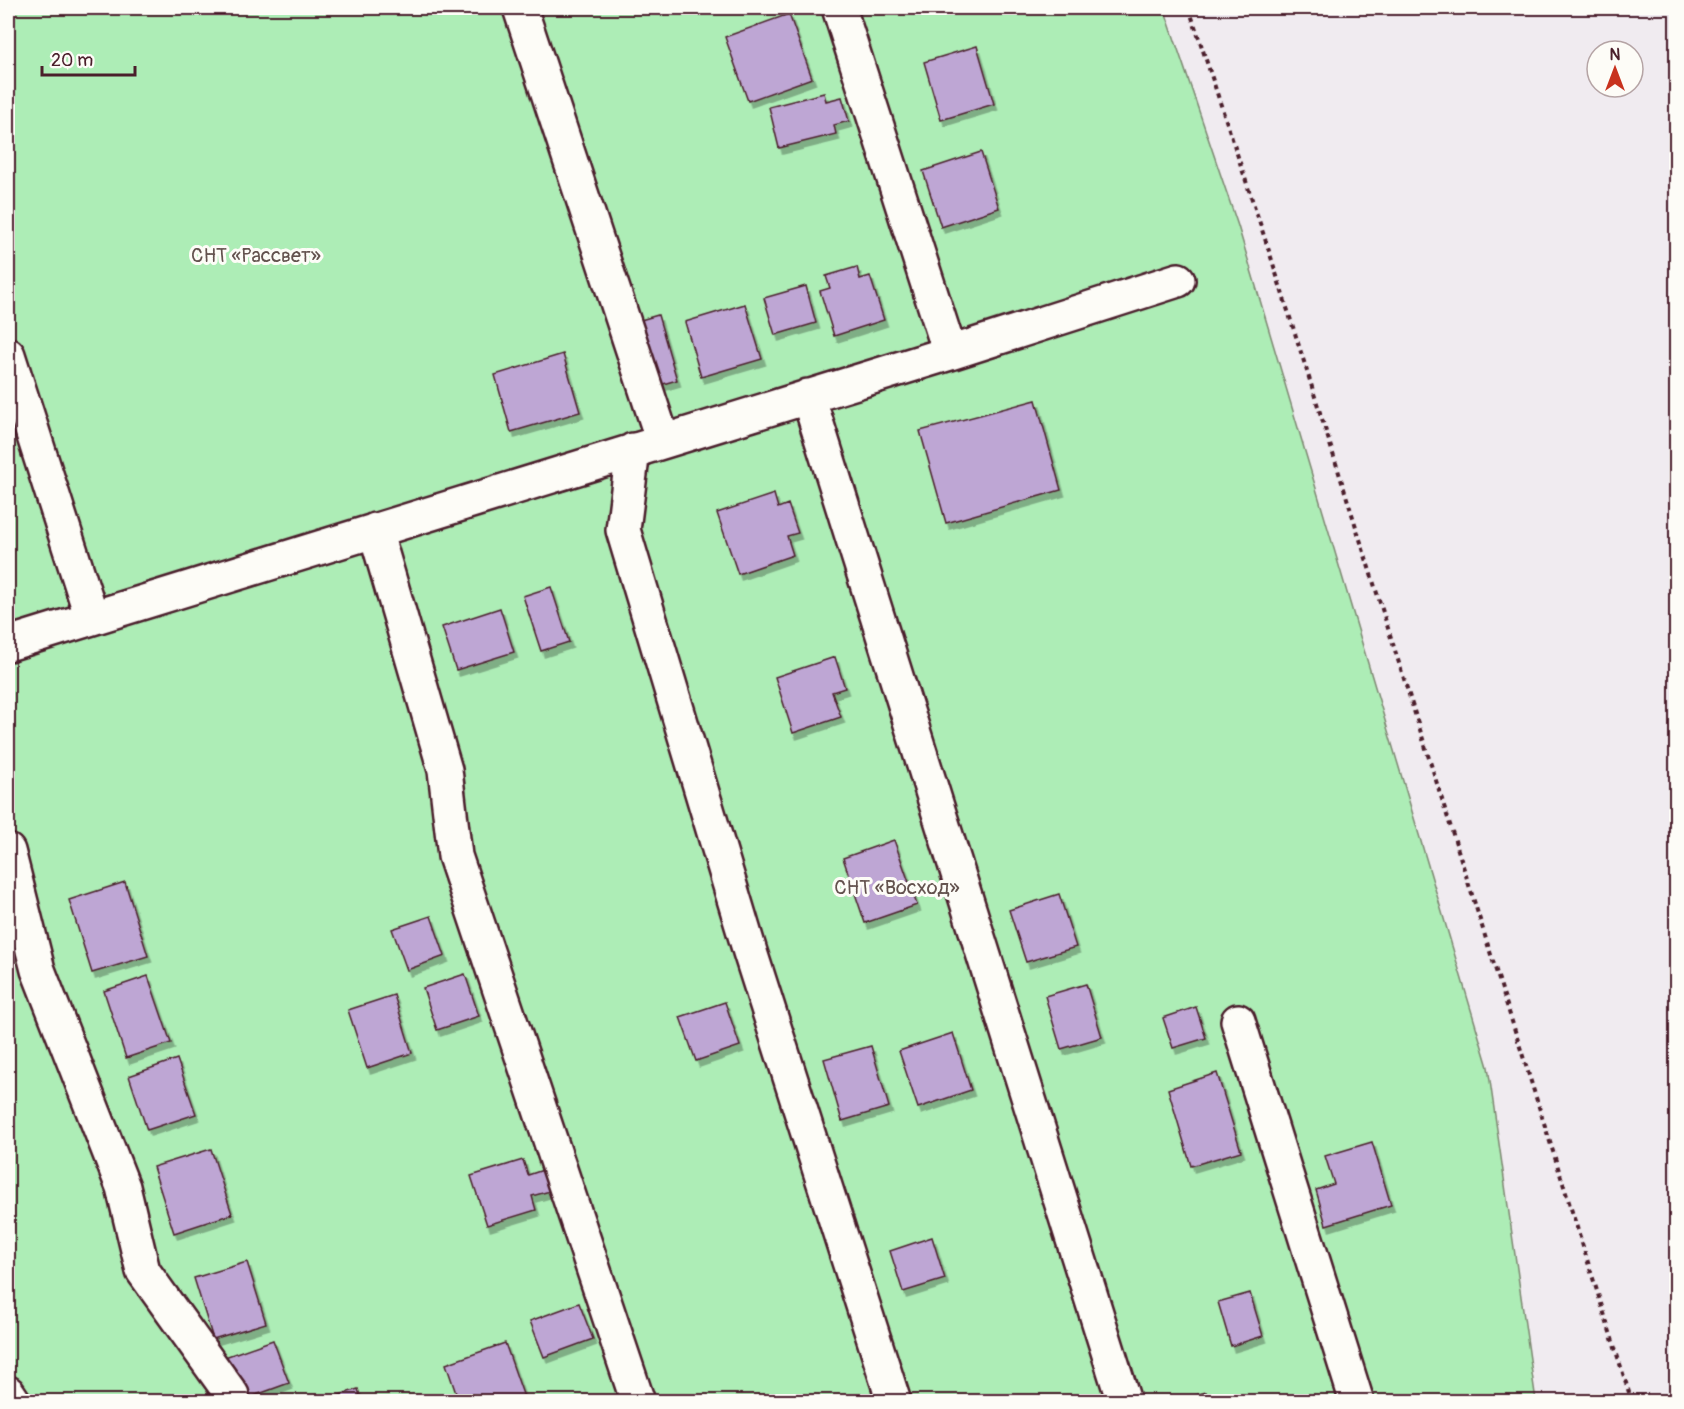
<svg xmlns="http://www.w3.org/2000/svg" width="1684" height="1409" font-family="Pangolin,sans-serif">
  <defs>
    <filter id="shadow"><feDropShadow dx="3.5" dy="6" stdDeviation="0" flood-color="#0004"/></filter>
  </defs>
  <rect width="100%" height="100%" fill="#f0ebf0"/>
  <filter id="ink" filterUnits="userSpaceOnUse"><feTurbulence type="fractalNoise" baseFrequency=".0167" numOctaves="2"/><feDisplacementMap in="SourceGraphic" scale="12" xChannelSelector="R" yChannelSelector="G"/><feConvolveMatrix kernelMatrix="1 2 1 2 8 2 1 2 1" color-interpolation-filters="sRGB"/></filter>
  <g filter="url(#ink)">
    <path fill="#adedb6" stroke="#7c8670" stroke-width="1.5" d="M 8,8 L 1164,8 L 1238,226 L 1488,1067 L 1536,1401 L 8,1401 Z"/>
    <path fill="#bea6d4" stroke="#4a1f2b" stroke-width="1.5" filter="url(#shadow)" d="M 789,14 L 812,78 L 748,101 L 725,37 Z
      M 977,46 L 994,104 L 941,120 L 924,62 Z
      M 824,93 L 826,101 L 842,97 L 849,121 L 834,125 L 836,134 L 779,148 L 769,107 Z
      M 981,152 L 999,208 L 941,227 L 923,171 Z
      M 857,267 L 860,279 L 870,276 L 884,320 L 834,336 L 820,291 L 830,288 L 826,276 Z
      M 806,286 L 816,323 L 775,335 L 764,298 Z
      M 745,304 L 762,359 L 701,377 L 685,322 Z
      M 658,315 L 677,380 L 639,391 L 620,326 Z
      M 563,354 L 580,412 L 511,432 L 495,375 Z
      M 1036,400 L 1061,490 L 946,523 L 920,431 Z
      M 774,494 L 778,508 L 788,504 L 798,533 L 787,536 L 793,555 L 738,574 L 717,513 Z
      M 551,587 L 569,642 L 541,651 L 523,596 Z
      M 500,608 L 514,652 L 456,670 L 442,627 Z
      M 835,657 L 845,688 L 832,692 L 841,717 L 793,733 L 775,677 Z
      M 894,840 L 917,905 L 865,923 L 843,858 Z
      M 125,882 L 148,956 L 92,973 L 69,900 Z
      M 1059,894 L 1076,947 L 1026,962 L 1009,910 Z
      M 431,916 L 445,956 L 407,970 L 392,929 Z
      M 465,974 L 479,1016 L 437,1030 L 423,988 Z
      M 148,976 L 171,1043 L 126,1058 L 104,991 Z
      M 1086,984 L 1102,1037 L 1061,1049 L 1045,996 Z
      M 394,995 L 412,1053 L 367,1068 L 348,1010 Z
      M 725,1002 L 740,1046 L 696,1061 L 680,1017 Z
      M 1196,1007 L 1206,1038 L 1173,1048 L 1163,1018 Z
      M 953,1033 L 971,1090 L 918,1108 L 899,1051 Z
      M 871,1046 L 889,1107 L 842,1121 L 824,1059 Z
      M 177,1059 L 196,1114 L 147,1130 L 129,1076 Z
      M 1217,1073 L 1241,1151 L 1191,1166 L 1168,1089 Z
      M 1372,1142 L 1391,1205 L 1326,1225 L 1316,1190 L 1334,1184 L 1325,1156 Z
      M 211,1149 L 232,1214 L 174,1233 L 153,1167 Z
      M 523,1160 L 528,1175 L 543,1170 L 550,1191 L 532,1196 L 536,1210 L 487,1225 L 471,1176 Z
      M 932,1237 L 945,1279 L 903,1292 L 890,1251 Z
      M 247,1262 L 266,1323 L 213,1339 L 194,1278 Z
      M 1250,1293 L 1263,1336 L 1231,1346 L 1218,1302 Z
      M 579,1303 L 593,1339 L 544,1357 L 530,1321 Z
      M 273,1340 L 289,1383 L 237,1402 L 222,1358 Z
      M 505,1343 L 525,1400 L 519,1402 L 459,1402 L 446,1364 Z
      M 358,1389 L 362,1402 L 318,1402 Z
      M 1206,1392 L 1209,1402 L 1174,1402 Z"/>
    <g fill="none" stroke-linecap="round" stroke-linejoin="round">
      <defs>
        <path id="minor" d="M 520,8 L 663,441
          M 839,8 L 950,353
          M 8,355 L 92,618
          M 808,396 L 1124,1402
          M 633,450 L 623,530 L 750,952 L 894,1402
          M 375,530 L 445,770 L 455,856 L 638,1402
          M 8,644 L 950,353 L 1178,280
          M 8,851 L 38,970 L 123,1187 L 143,1271 L 232,1395 L 233,1402
          M 1238,1021 L 1357,1402
          M 8,1393 L 14,1402"/>
      </defs>
      <use href="#minor" stroke="#4a1f2b" stroke-width="38"/>
      <path stroke="#4a1f2b" stroke-width="4" stroke-dasharray="4.5 4.5" stroke-linecap="butt" d="M 1189,8 L 1270,254 L 1632,1402"/>
      <use href="#minor" stroke="#fdfcf7" stroke-width="33"/>
    </g>
  </g>
  <g text-anchor="middle" stroke-width="6" stroke-linejoin="round" paint-order="stroke">
    <g font-size="20" fill="#63524e" stroke="#fdfcf7">
      <text x="256" y="262">СНТ «Рассвет»</text>
      <text x="897" y="894">СНТ «Восход»</text>
    </g>
  </g>
  <rect width="1684" height="1409" fill="none" stroke="#fdfcf7" stroke-width="30"/>
  <rect x="15" y="15" width="1654" height="1379" fill="none" stroke="#4a1f2b" stroke-width="2" filter="url(#ink)"/>
  <g transform="translate(1615 69)"><circle r="28" fill="#fdfcf7" stroke="#b5a4a5" stroke-width="1.5"/>
  <path d="M0-4.5L10 22L0 15L-10 22Z" fill="#c8321e"/>
  <text y="-9" font-size="16" font-weight="bold" text-anchor="middle" fill="#4a1f2b">N</text>
  </g>
  <path d="M42 66v9h93v-9" fill="none" stroke="#4a1f2b" stroke-width="3"/>
  <text x="51" y="66" font-size="18" fill="#4a1f2b" stroke="#fdfcf7" stroke-width="4.5" paint-order="stroke">20 m</text>
</svg>
